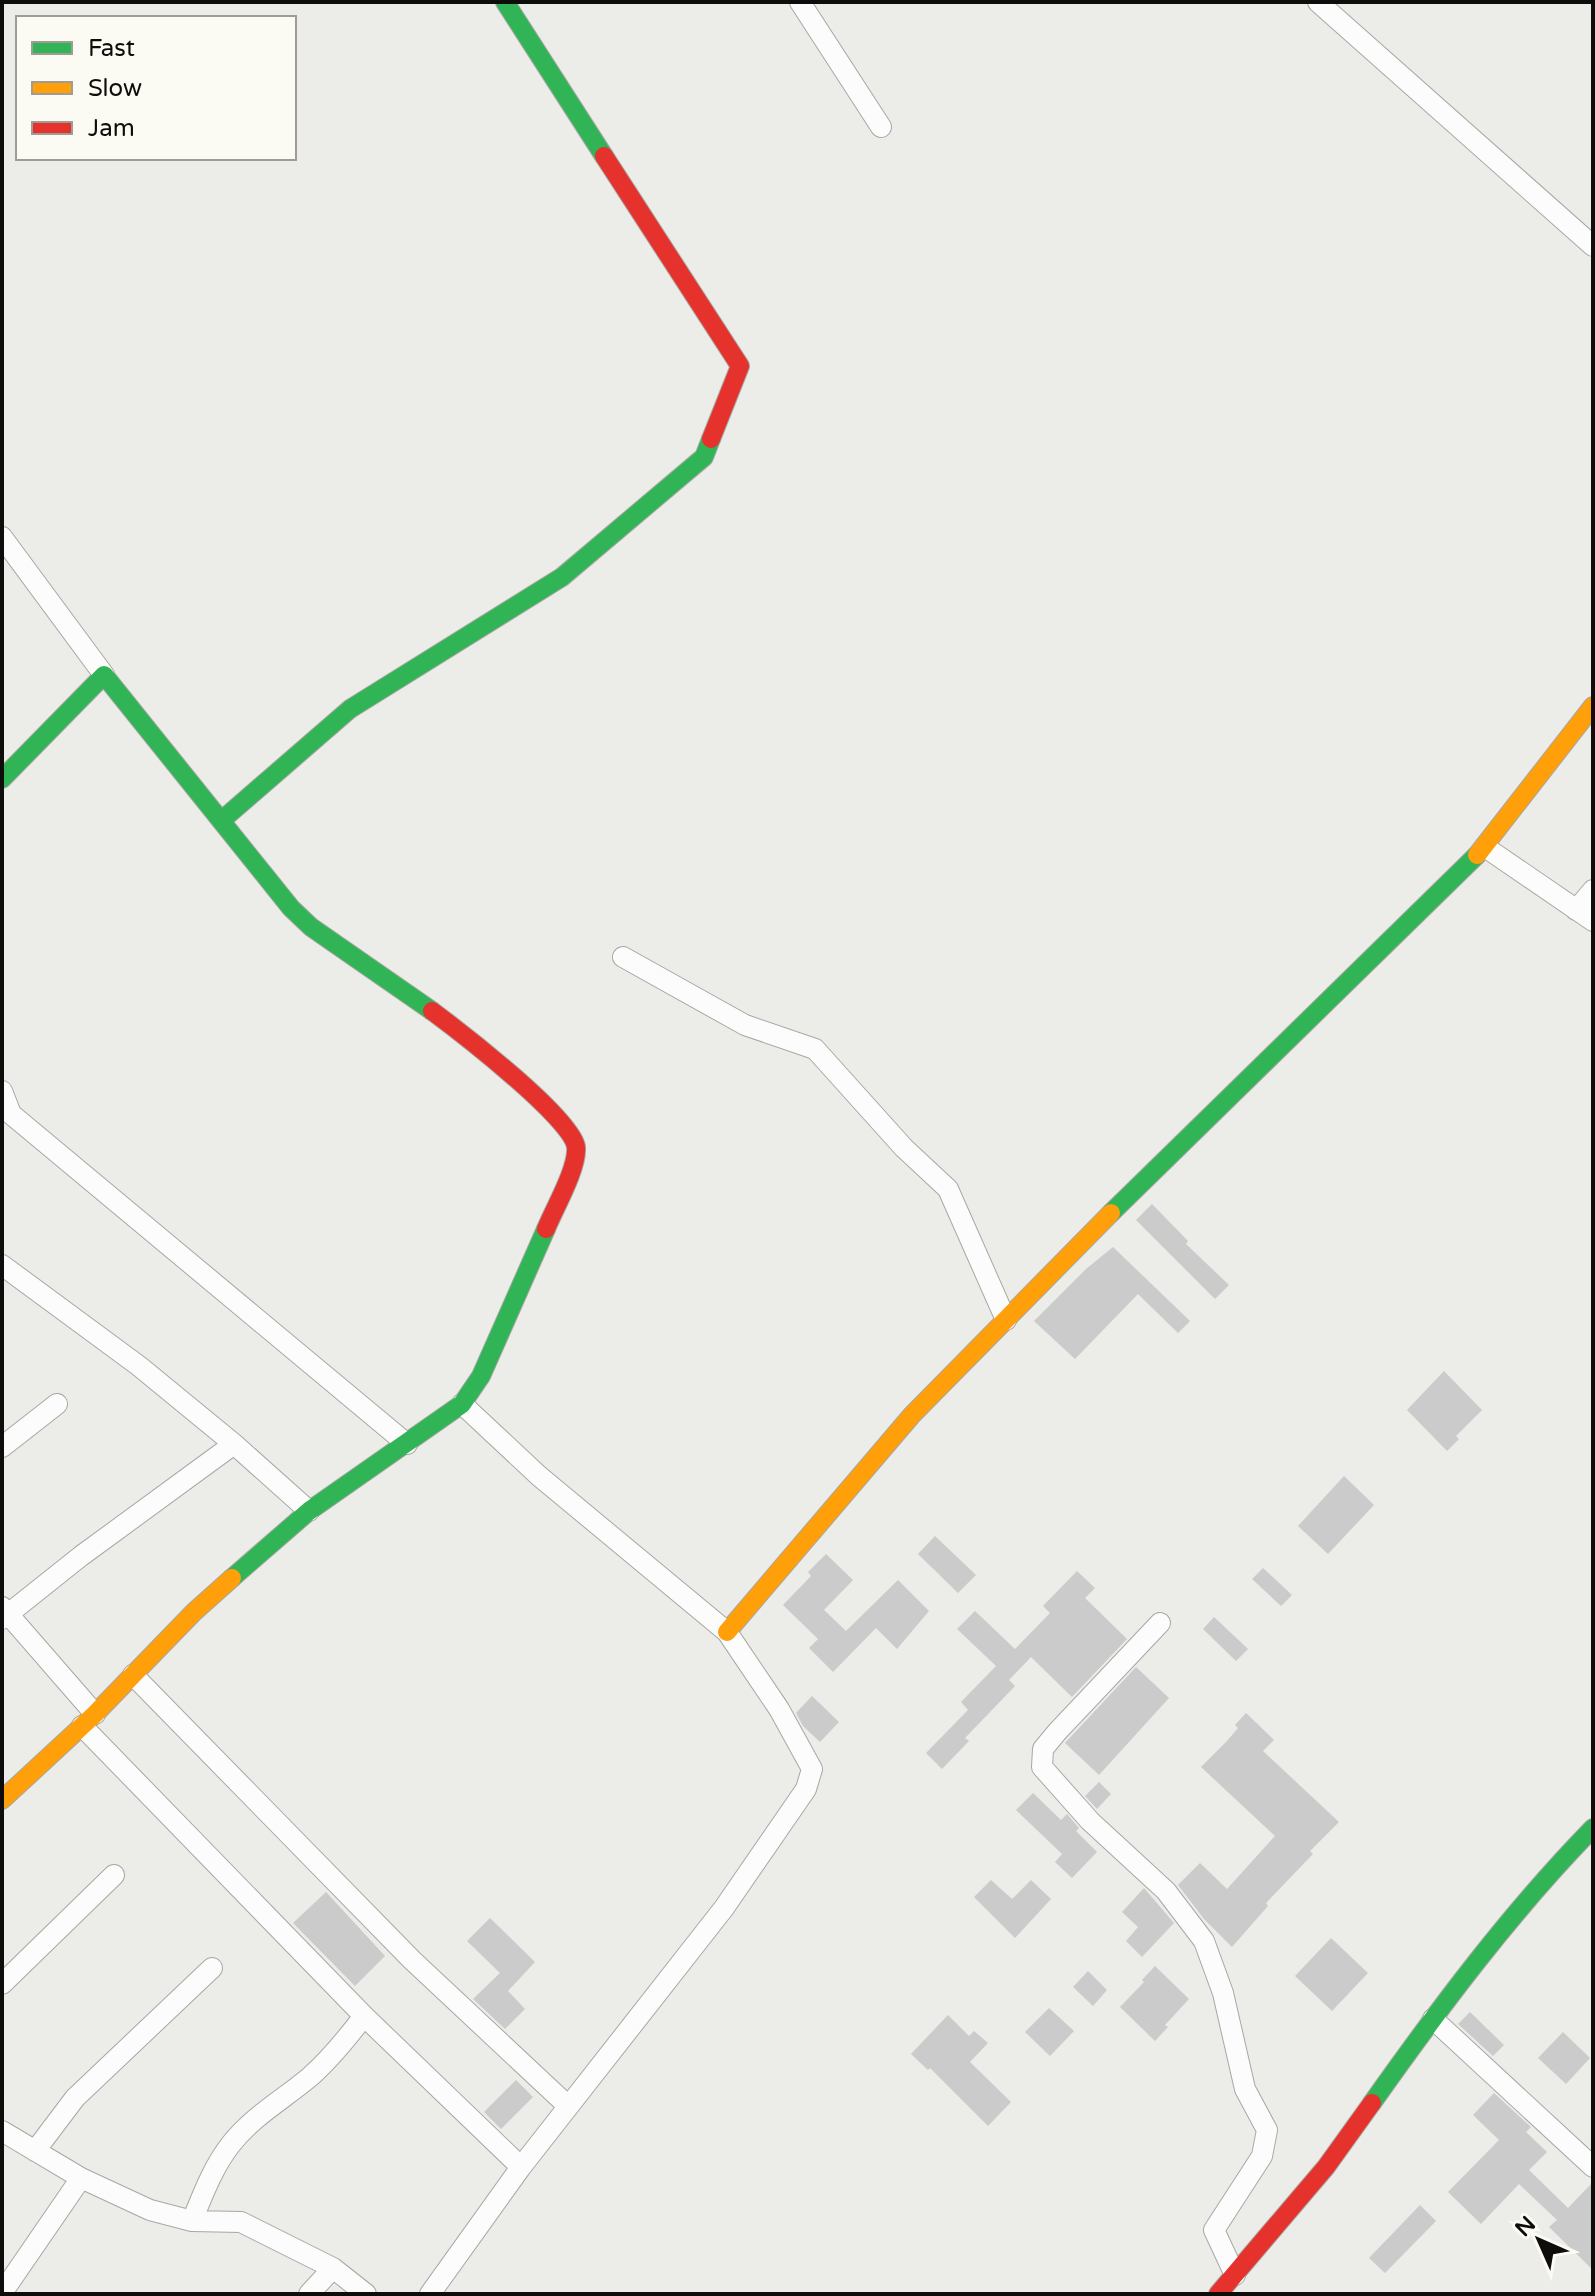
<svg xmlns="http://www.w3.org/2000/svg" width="1595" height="2296" font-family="'Varela Round',sans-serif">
  <rect width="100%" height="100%" fill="#ecece8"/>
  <path fill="#cacbca" d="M 1152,1204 L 1188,1241 L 1186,1244 L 1229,1285 L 1215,1299 L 1136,1220 Z
    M 1113,1247 L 1190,1321 L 1178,1333 L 1138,1294 L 1075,1359 L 1034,1321 L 1086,1269 Z
    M 1444,1371 L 1482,1410 L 1456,1436 L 1459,1439 L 1447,1451 L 1407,1410 Z
    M 1344,1476 L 1374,1505 L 1328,1554 L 1298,1526 Z
    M 935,1536 L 976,1575 L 958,1593 L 918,1554 Z
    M 826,1554 L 853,1580 L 824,1610 L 846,1631 L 898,1580 L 929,1611 L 897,1649 L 876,1628 L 833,1672 L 809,1648 L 818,1639 L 783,1605 L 811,1576 L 808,1572 Z
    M 1263,1568 L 1292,1595 L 1281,1606 L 1252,1579 Z
    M 1077,1571 L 1095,1588 L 1085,1598 L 1127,1639 L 1072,1697 L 1031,1657 L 1009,1680 L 1015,1686 L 965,1738 L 969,1741 L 942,1769 L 926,1753 L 968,1710 L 961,1702 L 996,1666 L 957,1629 L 975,1611 L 1015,1649 L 1050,1613 L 1043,1606 Z
    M 1214,1617 L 1248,1649 L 1236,1661 L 1203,1629 Z
    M 1136,1667 L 1169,1698 L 1099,1775 L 1065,1743 Z
    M 812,1696 L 839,1722 L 820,1742 L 803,1726 L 796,1713 Z
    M 1246,1713 L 1274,1740 L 1263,1751 L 1339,1822 L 1310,1851 L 1313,1854 L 1266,1903 L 1268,1906 L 1232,1947 L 1204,1919 L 1178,1885 L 1200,1863 L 1227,1889 L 1275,1836 L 1201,1767 L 1227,1741 L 1238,1728 L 1235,1725 Z
    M 1099,1782 L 1111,1794 L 1097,1809 L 1085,1796 Z
    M 1033,1793 L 1061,1820 L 1067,1814 L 1079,1828 L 1076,1831 L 1097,1852 L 1072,1878 L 1055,1862 L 1062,1854 L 1016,1810 Z
    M 991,1880 L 1012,1899 L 1031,1880 L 1051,1899 L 1015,1938 L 974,1897 Z
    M 1144,1888 L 1174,1923 L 1142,1957 L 1126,1941 L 1138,1927 L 1122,1912 Z
    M 326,1892 L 385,1956 L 355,1986 L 293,1923 Z
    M 490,1918 L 535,1962 L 508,1991 L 525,2009 L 505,2029 L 473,1999 L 500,1973 L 467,1941 Z
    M 1331,1938 L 1368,1973 L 1332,2011 L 1295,1976 Z
    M 1155,1966 L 1189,1999 L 1165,2025 L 1168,2027 L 1155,2041 L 1120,2007 L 1144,1982 L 1142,1980 Z
    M 1088,1971 L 1107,1990 L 1093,2006 L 1073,1987 Z
    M 1049,2008 L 1074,2031 L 1050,2056 L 1025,2032 Z
    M 1470,2012 L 1504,2045 L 1493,2056 L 1458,2024 Z
    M 948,2015 L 969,2036 L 974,2031 L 988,2043 L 970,2062 L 1011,2102 L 988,2126 L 930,2068 L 928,2070 L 911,2054 Z
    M 1563,2032 L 1590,2058 L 1566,2084 L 1538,2058 Z
    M 516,2080 L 533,2097 L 501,2129 L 484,2112 Z
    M 1494,2093 L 1531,2127 L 1526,2132 L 1547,2152 L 1529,2170 L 1568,2208 L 1593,2182 L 1593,2270 L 1549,2227 L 1557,2220 L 1519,2184 L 1481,2224 L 1448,2192 L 1499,2140 L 1473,2115 Z
    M 1420,2205 L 1436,2221 L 1385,2273 L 1369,2258 Z"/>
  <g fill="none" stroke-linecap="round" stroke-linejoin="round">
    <defs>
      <path id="street" d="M 800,2 L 881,127
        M 1318,2 L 1593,246
        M 2,537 L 104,675
        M 1485,847 L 1593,921
        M 1576,910 L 1593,890
        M 623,957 L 745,1025 L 815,1049 L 904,1148 L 948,1189 L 1006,1320
        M 2,1091 L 11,1114 L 407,1444
        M 2,1265 L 139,1366 L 234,1444 L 309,1511
        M 2,1447 L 57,1404
        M 2,1607 L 95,1714
        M 2,1619 L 81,1556 L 234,1444
        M 1160,1623 L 1057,1732 L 1043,1749 L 1042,1767 L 1090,1821 L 1166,1891 L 1204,1941 L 1223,1993 L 1245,2089 L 1267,2130 L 1262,2156 L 1214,2230 L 1235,2275
        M 133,1675 L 412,1960 L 568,2106
        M 82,1726 L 364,2016 L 521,2167
        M 2,1984 L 114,1875
        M 1433,2019 L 1593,2167
        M 2,2131 L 81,2178 L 150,2210 L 192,2221 L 241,2222 L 333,2268 L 366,2294
        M 35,2151 L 75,2098 L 212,1968
        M 192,2221 C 203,2194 213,2167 231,2144 C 253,2116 284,2099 311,2076 C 331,2058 348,2037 364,2016
        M 2,2293 L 81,2178
        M 309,2294 L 333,2268
        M 430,2294 L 521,2167 L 724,1908 L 806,1789 L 812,1769 L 779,1709 L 727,1632 L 539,1476 L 462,1404"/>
      <path id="fast" d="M 505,2 L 604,156
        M 2,779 L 104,675 L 291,908 L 311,927 L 432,1011
        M 222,820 L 350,709 L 562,577 L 704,457 L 711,439
        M 1111,1213 L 1477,855
        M 232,1578 L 309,1511 L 462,1404 L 481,1376 L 546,1229
        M 1372,2103 C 1440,2007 1511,1912 1593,1828"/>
      <path id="slow" d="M 1477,855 L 1593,706
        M 727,1632 L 912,1415 L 1111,1213
        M 2,1800 L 95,1714 L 194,1612 L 232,1578"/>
      <path id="jam" d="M 604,156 L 740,366 L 711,439
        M 432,1011 C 459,1031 572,1118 576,1147 C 578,1168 554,1209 546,1229
        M 1218,2294 L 1326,2167 L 1372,2103"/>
    </defs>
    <use href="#street" stroke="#a7a7a4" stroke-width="22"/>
    <use href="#fast" stroke="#a7a7a4" stroke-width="20"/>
    <use href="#slow" stroke="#a7a7a4" stroke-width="20"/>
    <use href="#jam" stroke="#a7a7a4" stroke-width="20"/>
    <use href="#street" stroke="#fcfcfc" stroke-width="20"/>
    <use href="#fast" stroke="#30b455" stroke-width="18"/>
    <use href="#slow" stroke="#ff9f0a" stroke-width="18"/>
    <use href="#jam" stroke="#e5322d" stroke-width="18"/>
  </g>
  <rect width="1595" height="2296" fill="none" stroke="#0e0d0b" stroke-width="8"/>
  <rect x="16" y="16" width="280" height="144" fill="#fcfbf3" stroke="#9d9c96" stroke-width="2"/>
  <rect x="32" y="42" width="40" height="12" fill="#30b455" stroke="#9d9c96" stroke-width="2"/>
  <text x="88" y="56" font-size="24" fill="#0e0d0b">Fast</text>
  <rect x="32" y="82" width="40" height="12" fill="#ff9f0a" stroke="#9d9c96" stroke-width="2"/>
  <text x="88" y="96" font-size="24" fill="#0e0d0b">Slow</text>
  <rect x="32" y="122" width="40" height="12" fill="#e5322d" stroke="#9d9c96" stroke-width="2"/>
  <text x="88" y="136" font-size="24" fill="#0e0d0b">Jam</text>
  <g transform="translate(1539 2240) rotate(315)" stroke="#fcfbf3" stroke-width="6" paint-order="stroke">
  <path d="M0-6L14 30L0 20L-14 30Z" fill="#0e0d0b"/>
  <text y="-12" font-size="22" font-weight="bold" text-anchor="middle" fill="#0e0d0b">N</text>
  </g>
</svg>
